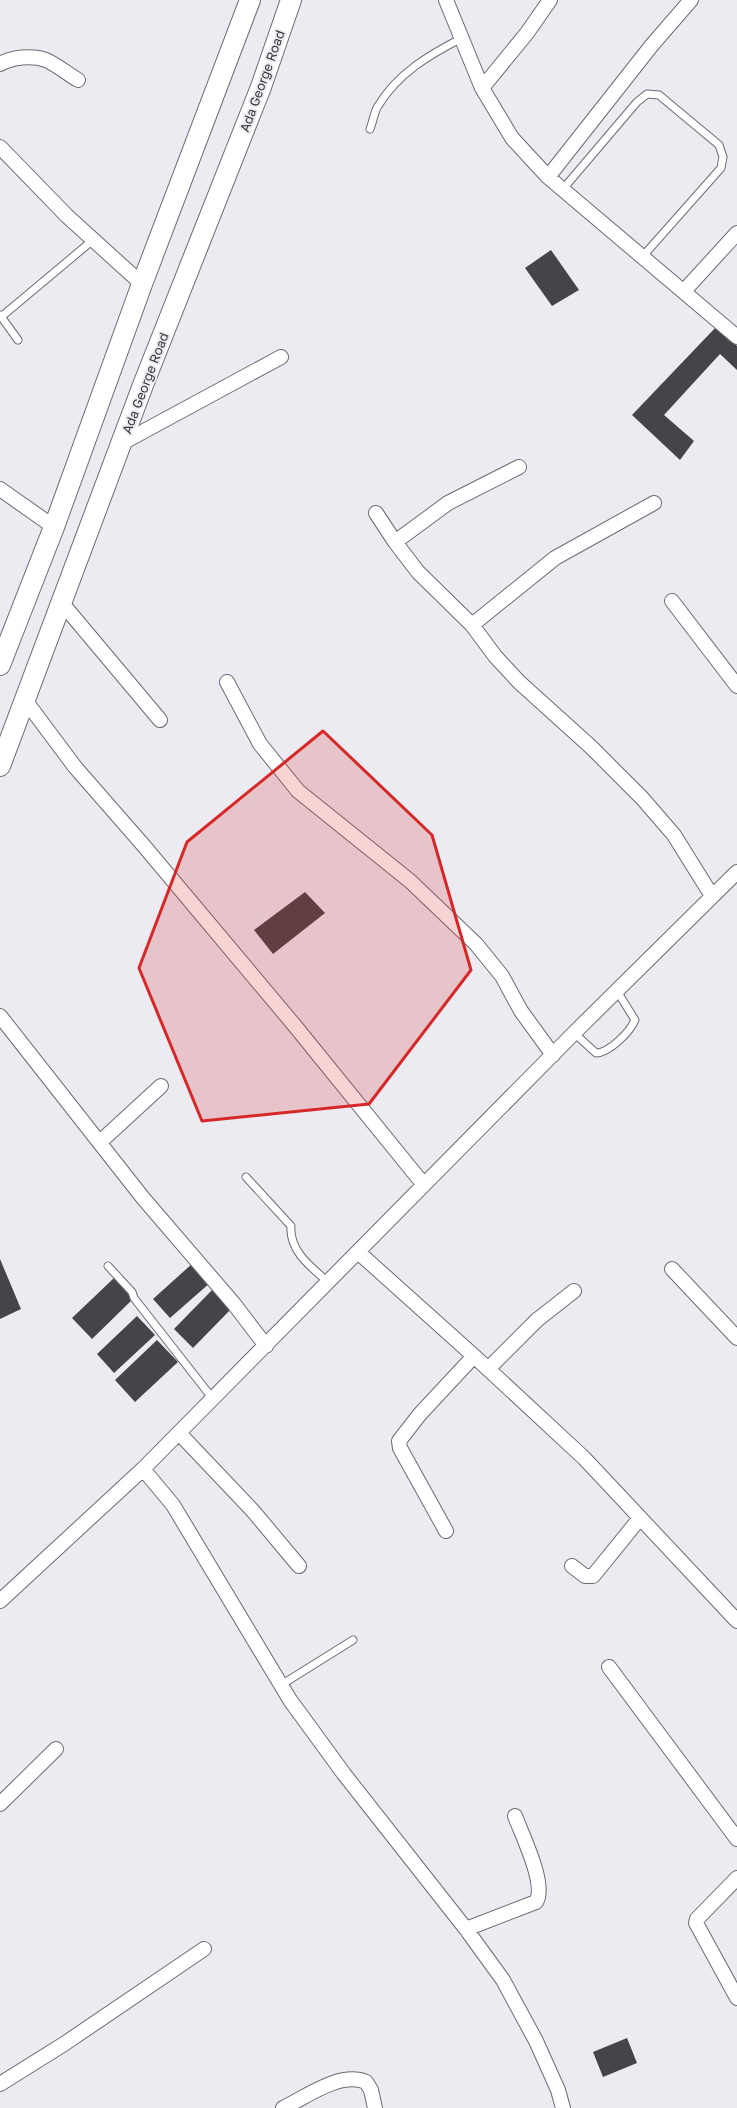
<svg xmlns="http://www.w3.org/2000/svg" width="737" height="2108" font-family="'Golos Text',sans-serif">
  <rect width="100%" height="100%" fill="#ecebf2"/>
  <path fill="#45444a" d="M 551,250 L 579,290 L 552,306 L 525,268 Z
    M 717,326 L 737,346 L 737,370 L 720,354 L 664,415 L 694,441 L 680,460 L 632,415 Z
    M 305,892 L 325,913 L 273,954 L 254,930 Z
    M 0,1259 L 21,1309 L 0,1319 Z
    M 193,1263 L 211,1282 L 170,1318 L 153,1299 Z
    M 114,1278 L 134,1298 L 92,1339 L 72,1318 Z
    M 214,1288 L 233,1307 L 193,1348 L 174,1329 Z
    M 137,1316 L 155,1335 L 114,1373 L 97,1354 Z
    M 157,1340 L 178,1362 L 135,1402 L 115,1380 Z
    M 627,2038 L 637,2063 L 603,2077 L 593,2052 Z"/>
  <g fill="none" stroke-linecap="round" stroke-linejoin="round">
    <defs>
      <path id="lane" d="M 370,129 C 373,122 374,112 378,106 C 398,73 429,55 462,38
        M 563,189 L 637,102 L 647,94 L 659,95 L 719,145 L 723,157 L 721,168 L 643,256
        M 0,315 L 18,340
        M 1,317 L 93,240
        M 574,1033 L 596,1053 C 609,1053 630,1032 635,1020 L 617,991
        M 246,1177 L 291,1226 C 289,1251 311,1267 328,1282
        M 108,1266 L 132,1292 L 134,1298 L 213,1399
        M 281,1685 L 353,1640"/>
      <path id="street" d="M 446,0 L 482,88 L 512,138 L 548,177 L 737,337
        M 0,64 C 12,57 32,55 46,60 C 57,65 68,74 78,80
        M 482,88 L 527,33 L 550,0
        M 0,147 L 67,216 L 142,284
        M 548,177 L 652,45 L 691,0
        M 684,291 L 737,233
        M 122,443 L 281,357
        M 0,489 L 54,527
        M 376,513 L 395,542 L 418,572 L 472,625 L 495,656 L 519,682 L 591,747 L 642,798 L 674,835 L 712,896
        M 395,542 L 448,503 L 519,467
        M 672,601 L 737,686
        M 61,602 L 160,720
        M 472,625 L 555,558 L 654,503
        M 227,682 L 260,744 L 298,791 L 410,881 L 476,944 L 502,976 L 521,1011 L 553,1055
        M 25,700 L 75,767 L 144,846 L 295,1026 L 424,1185
        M 0,1016 L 143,1198 L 234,1304 L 266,1346
        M 100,1142 L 161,1086
        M 358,1252 L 474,1356 L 584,1458 L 737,1621
        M 672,1269 L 737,1338
        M 488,1369 L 537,1320 L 574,1291
        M 179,1433 L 253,1511 L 299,1566
        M 143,1469 L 173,1505 L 290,1700 L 344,1774 L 466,1929 L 503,1980 L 536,2041 L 558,2090 L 563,2108
        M 446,1531 L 400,1448 L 399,1441 L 420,1414 L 474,1356
        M 572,1566 L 585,1576 L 593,1576 L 640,1518
        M 0,1601 L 143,1469 L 574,1033 L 737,872
        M 609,1667 L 737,1839
        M 0,1804 L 56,1749
        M 737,1878 L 697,1919 L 696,1923 L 737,1998
        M 466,1929 L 536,1902 C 547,1885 522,1835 515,1816
        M 0,2084 L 64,2044 L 204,1949
        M 283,2108 C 306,2097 340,2071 366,2082 L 371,2090 L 375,2108"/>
      <path id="secondary" d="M 0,665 L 54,527 L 142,284 L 250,0
        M 0,766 L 143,385 L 261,87 L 291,0"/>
    </defs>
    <use href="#lane" stroke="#6c6b72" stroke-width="9"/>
    <use href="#street" stroke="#6c6b72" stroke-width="16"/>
    <use href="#secondary" stroke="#6c6b72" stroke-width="22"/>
    <use href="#lane" stroke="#fff" stroke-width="7"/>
    <use href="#street" stroke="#fff" stroke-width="14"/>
    <use href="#secondary" stroke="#fff" stroke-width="20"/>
  </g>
  <path fill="#d62828" fill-opacity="0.2" stroke="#d62828" stroke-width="3" stroke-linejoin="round" d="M 323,731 L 432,835 L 471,970 L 369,1104 L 202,1121 L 139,968 L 187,842 Z"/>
  <g text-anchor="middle" stroke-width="4" stroke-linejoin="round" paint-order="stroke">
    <g font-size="13" fill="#373739" stroke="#ecebf2">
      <text transform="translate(262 81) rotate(-70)" y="5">Ada George Road</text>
      <text transform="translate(145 383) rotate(-69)" y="5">Ada George Road</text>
    </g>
  </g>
</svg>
